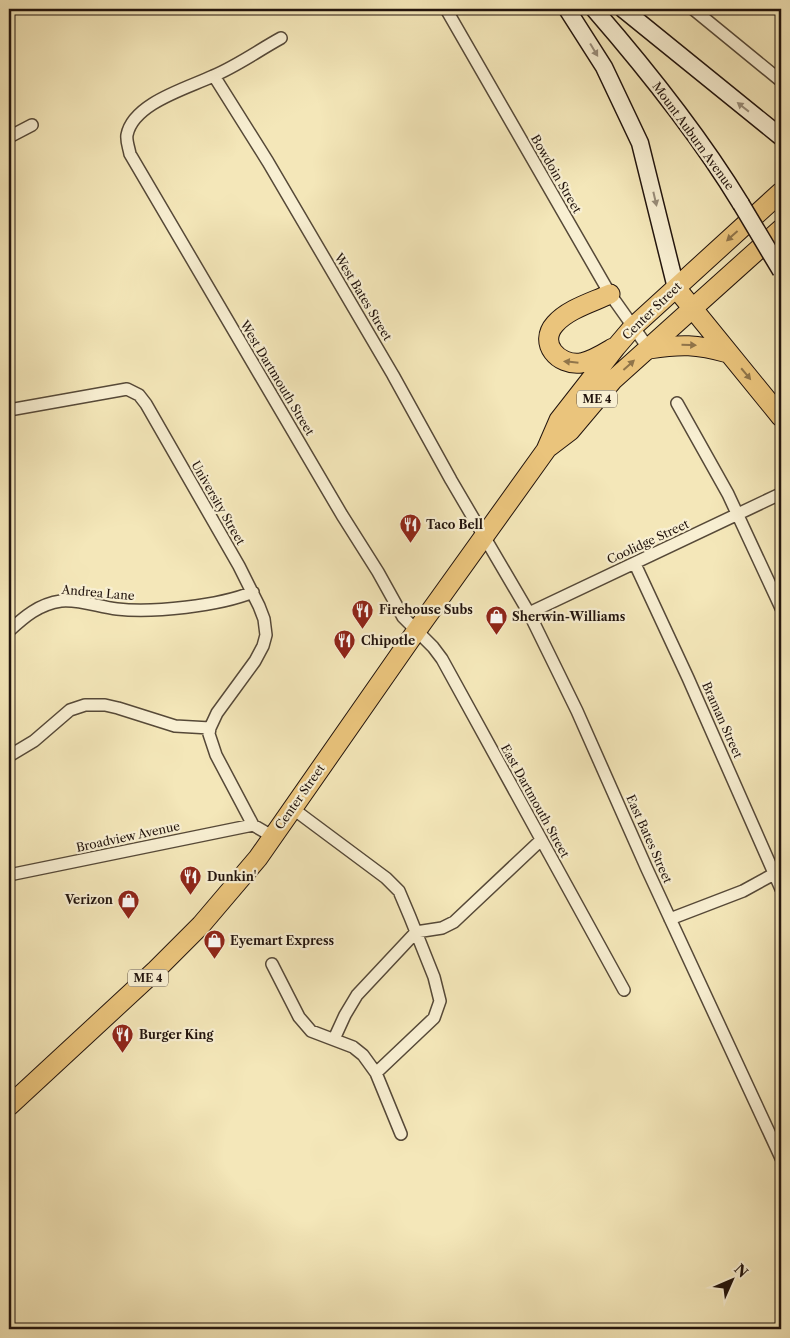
<svg xmlns="http://www.w3.org/2000/svg" width="790" height="1338" font-family="'Libre Caslon Text',serif">
  <rect width="100%" height="100%" fill="#f4e7b9"/>
  <filter id="stains"><feTurbulence type="fractalNoise" baseFrequency=".004" numOctaves="4"/><feColorMatrix values="0 0 0 0 .2 0 0 0 0 .09 0 0 0 0 .02 0 0 0 .5 -.17"/></filter>
  <radialGradient id="worn" r=".72"><stop offset=".6" stop-color="#630" stop-opacity="0"/><stop offset="1" stop-color="#630" stop-opacity=".3"/></radialGradient>
  <g fill="none" stroke-linecap="round" stroke-linejoin="round">
    <defs>
      <path id="minor" d="M 446,9 L 610,294 L 649,349
        M 693,9 L 781,81
        M 281,38 C 259,50 237,66 213,76 C 188,88 133,103 127,135 C 126,141 129,148 130,154 L 342,515 L 378,572 L 403,617 L 433,647 L 442,659 L 624,990
        M 214,76 L 268,162 L 393,375 L 451,480 L 529,613 L 577,711 L 647,869 L 781,1158
        M 9,137 L 32,125
        M 677,403 L 728,494 L 781,608
        M 9,410 L 127,389 L 139,395 L 146,404 L 239,566 L 259,606 L 264,619 L 266,635 L 263,646 L 255,661 L 217,713 L 210,728 L 209,734 L 216,755 L 253,825 L 272,836
        M 635,564 L 688,678 L 781,889
        M 529,613 L 778,495
        M 9,631 C 24,617 39,604 61,601 C 79,599 99,607 117,609 C 153,613 219,606 253,592
        M 9,756 L 34,741 L 70,710 L 85,705 L 105,705 L 118,708 L 175,726 L 210,728
        M 292,808 L 386,878 L 399,891 L 410,917 L 434,977 L 440,1001 L 434,1018 L 376,1073
        M 9,875 L 253,825
        M 670,919 L 743,891 L 774,874
        M 272,964 L 299,1017 L 311,1031 L 353,1047 L 363,1055 L 376,1073 L 401,1134
        M 334,1039 L 345,1015 L 357,995 L 416,932 L 442,928 L 454,922 L 541,840"/>
      <path id="secondary" d="M 567,9 L 604,67 L 640,143 L 676,288
        M 594,9 C 647,70 699,135 741,204
        M 623,9 L 781,137"/>
      <path id="primary" d="M 676,288 L 781,417
        M 649,349 C 681,344 696,344 728,353"/>
      <path id="trunk" d="M 610,294 C 593,302 568,309 555,324 C 538,343 558,366 581,363 C 592,361 603,354 613,348
        M 549,447 L 570,431 L 613,380 L 781,229
        M 9,1106 L 156,970 L 201,925 L 258,858 L 417,630 L 546,450 L 559,420 L 616,347 L 633,327 L 781,192"/>
    </defs>
    <use href="#minor" stroke="#564938" stroke-width="14"/>
    <use href="#secondary" stroke="#22140d" stroke-width="19"/>
    <use href="#primary" stroke="#22140d" stroke-width="21"/>
    <use href="#trunk" stroke="#22140d" stroke-width="21"/>
    <use href="#minor" stroke="#f8efd2" stroke-width="11"/>
    <use href="#secondary" stroke="#f8efd2" stroke-width="16"/>
    <use href="#primary" stroke="#eac47c" stroke-width="19"/>
    <use href="#trunk" stroke="#eac47c" stroke-width="19"/>
    <defs>
      <path id="secondary-bridge" d="M 741,204 L 781,271"/>
    </defs>
    <use href="#secondary-bridge" stroke="#22140d" stroke-width="19" stroke-linecap="butt"/>
    <use href="#secondary-bridge" stroke="#f8efd2" stroke-width="16"/>
  </g>
  <defs><path id="oneway-solid" d="M-6-.8H1V-3.2L6.5 0L1 3.2V.8H-6Z" transform="scale(1.25)"/></defs>
  <g fill="#988c79">
    <use href="#oneway-solid" transform="translate(594 50) rotate(59)"/>
    <use href="#oneway-solid" transform="translate(743 107) rotate(-142)"/>
    <use href="#oneway-solid" transform="translate(655 199) rotate(77)"/>
  </g>
  <g fill="#90754a">
    <use href="#oneway-solid" transform="translate(732 236) rotate(138)"/>
    <use href="#oneway-solid" transform="translate(689 345) rotate(2)"/>
    <use href="#oneway-solid" transform="translate(571 362) rotate(-174)"/>
    <use href="#oneway-solid" transform="translate(629 365) rotate(-42)"/>
    <use href="#oneway-solid" transform="translate(746 374) rotate(50)"/>
  </g>
  <defs>
    <symbol id="restaurant-pin" viewBox="-11 -11 22 30"><path d="M0 17L-7.5 6A9.5 9.5 0 1 1 7.5 6Z" fill="#8f2418" stroke="#f8efd2"/><path d="M-5-6h1v4h1v-4h1v4h1v-4h1v5L-1.5 .5V6h-2V.5L-5-1ZM5-6V6H3V1.5H1.5Q1.5-4 5-6Z" fill="#fff"/></symbol>
    <symbol id="shop-pin" viewBox="-11 -11 22 30"><path d="M0 17L-7.5 6A9.5 9.5 0 1 1 7.5 6Z" fill="#8f2418" stroke="#f8efd2"/><path d="M-5-2.5h2.3a2.7 3.5 0 0 1 5.4 0H5L5.5 6h-11ZM-1.5-2.5h3a1.5 2.3 0 0 0-3 0Z" fill="#fff"/></symbol>
  </defs>
  <g fill-rule="evenodd">
    <use href="#restaurant-pin" x="398" y="512" width="25" height="34"/>
    <use href="#restaurant-pin" x="350" y="598" width="25" height="34"/>
    <use href="#shop-pin" x="484" y="604" width="25" height="34"/>
    <use href="#restaurant-pin" x="332" y="628" width="25" height="34"/>
    <use href="#restaurant-pin" x="178" y="864" width="25" height="34"/>
    <use href="#shop-pin" x="116" y="888" width="25" height="34"/>
    <use href="#shop-pin" x="202" y="928" width="25" height="34"/>
    <use href="#restaurant-pin" x="110" y="1022" width="25" height="34"/>
  </g>
  <g text-anchor="middle" stroke-width="4.5" stroke-linejoin="round" paint-order="stroke">
    <g fill="#f8efd2" stroke="#625648" stroke-width="1">
      <rect x="577" y="390.5" width="40" height="17" rx="4"/>
      <rect x="128" y="969.5" width="40" height="17" rx="4"/>
    </g>
    <g font-size="11" font-weight="bold" fill="#22140d">
      <text x="597" y="403">ME 4</text>
      <text x="148" y="982">ME 4</text>
    </g>
    <g font-size="12" fill="#22140d" stroke="#f8efd2">
      <text transform="translate(693 136) rotate(54)" y="4">Mount Auburn Avenue</text>
      <text transform="translate(556 174) rotate(60)" y="4">Bowdoin Street</text>
      <text transform="translate(363 297) rotate(59)" y="4">West Bates Street</text>
      <text transform="translate(652 311) rotate(-44)" y="4">Center Street</text>
      <text transform="translate(277 378) rotate(59)" y="4">West Dartmouth Street</text>
      <text transform="translate(218 503) rotate(60)" y="4">University Street</text>
      <text transform="translate(648 542) rotate(-25)" y="4">Coolidge Street</text>
      <text transform="translate(98 593) rotate(5)" y="4">Andrea Lane</text>
      <text transform="translate(722 720) rotate(66)" y="4">Braman Street</text>
      <text transform="translate(300 797) rotate(-55)" y="4">Center Street</text>
      <text transform="translate(535 801) rotate(61)" y="4">East Dartmouth Street</text>
      <text transform="translate(128 837) rotate(-12)" y="4">Broadview Avenue</text>
      <text transform="translate(649 839) rotate(66)" y="4">East Bates Street</text>
    </g>
    <g font-size="12" font-weight="bold" fill="#22140d" stroke="#f8efd2" text-anchor="start">
      <text x="426" y="529">Taco Bell</text>
      <text x="379" y="614">Firehouse Subs</text>
      <text x="512" y="621">Sherwin-Williams</text>
      <text x="361" y="645">Chipotle</text>
      <text x="207" y="881">Dunkin'</text>
      <text x="113" y="904" text-anchor="end">Verizon</text>
      <text x="230" y="945">Eyemart Express</text>
      <text x="139" y="1039">Burger King</text>
    </g>
  </g>
  <rect width="790" height="1338" fill="none" stroke="#f4e7b9" stroke-width="30"/>
  <rect x="10" y="10" width="770" height="1318" fill="none" stroke="#22140d" stroke-width="2.5"/>
  <rect x="15" y="15" width="760" height="1308" fill="none" stroke="#22140d"/>
  <g transform="translate(732 1280) rotate(45)" stroke="#f8efd2" stroke-width="4" paint-order="stroke">
  <path d="M0-4L9 19L0 12L-9 19Z" fill="#22140d"/>
  <text y="-8" font-size="14" font-weight="bold" text-anchor="middle" fill="#22140d">N</text>
  </g>
  <rect width="100%" height="100%" filter="url(#stains)"/>
  <rect width="100%" height="100%" fill="url(#worn)"/>
</svg>
